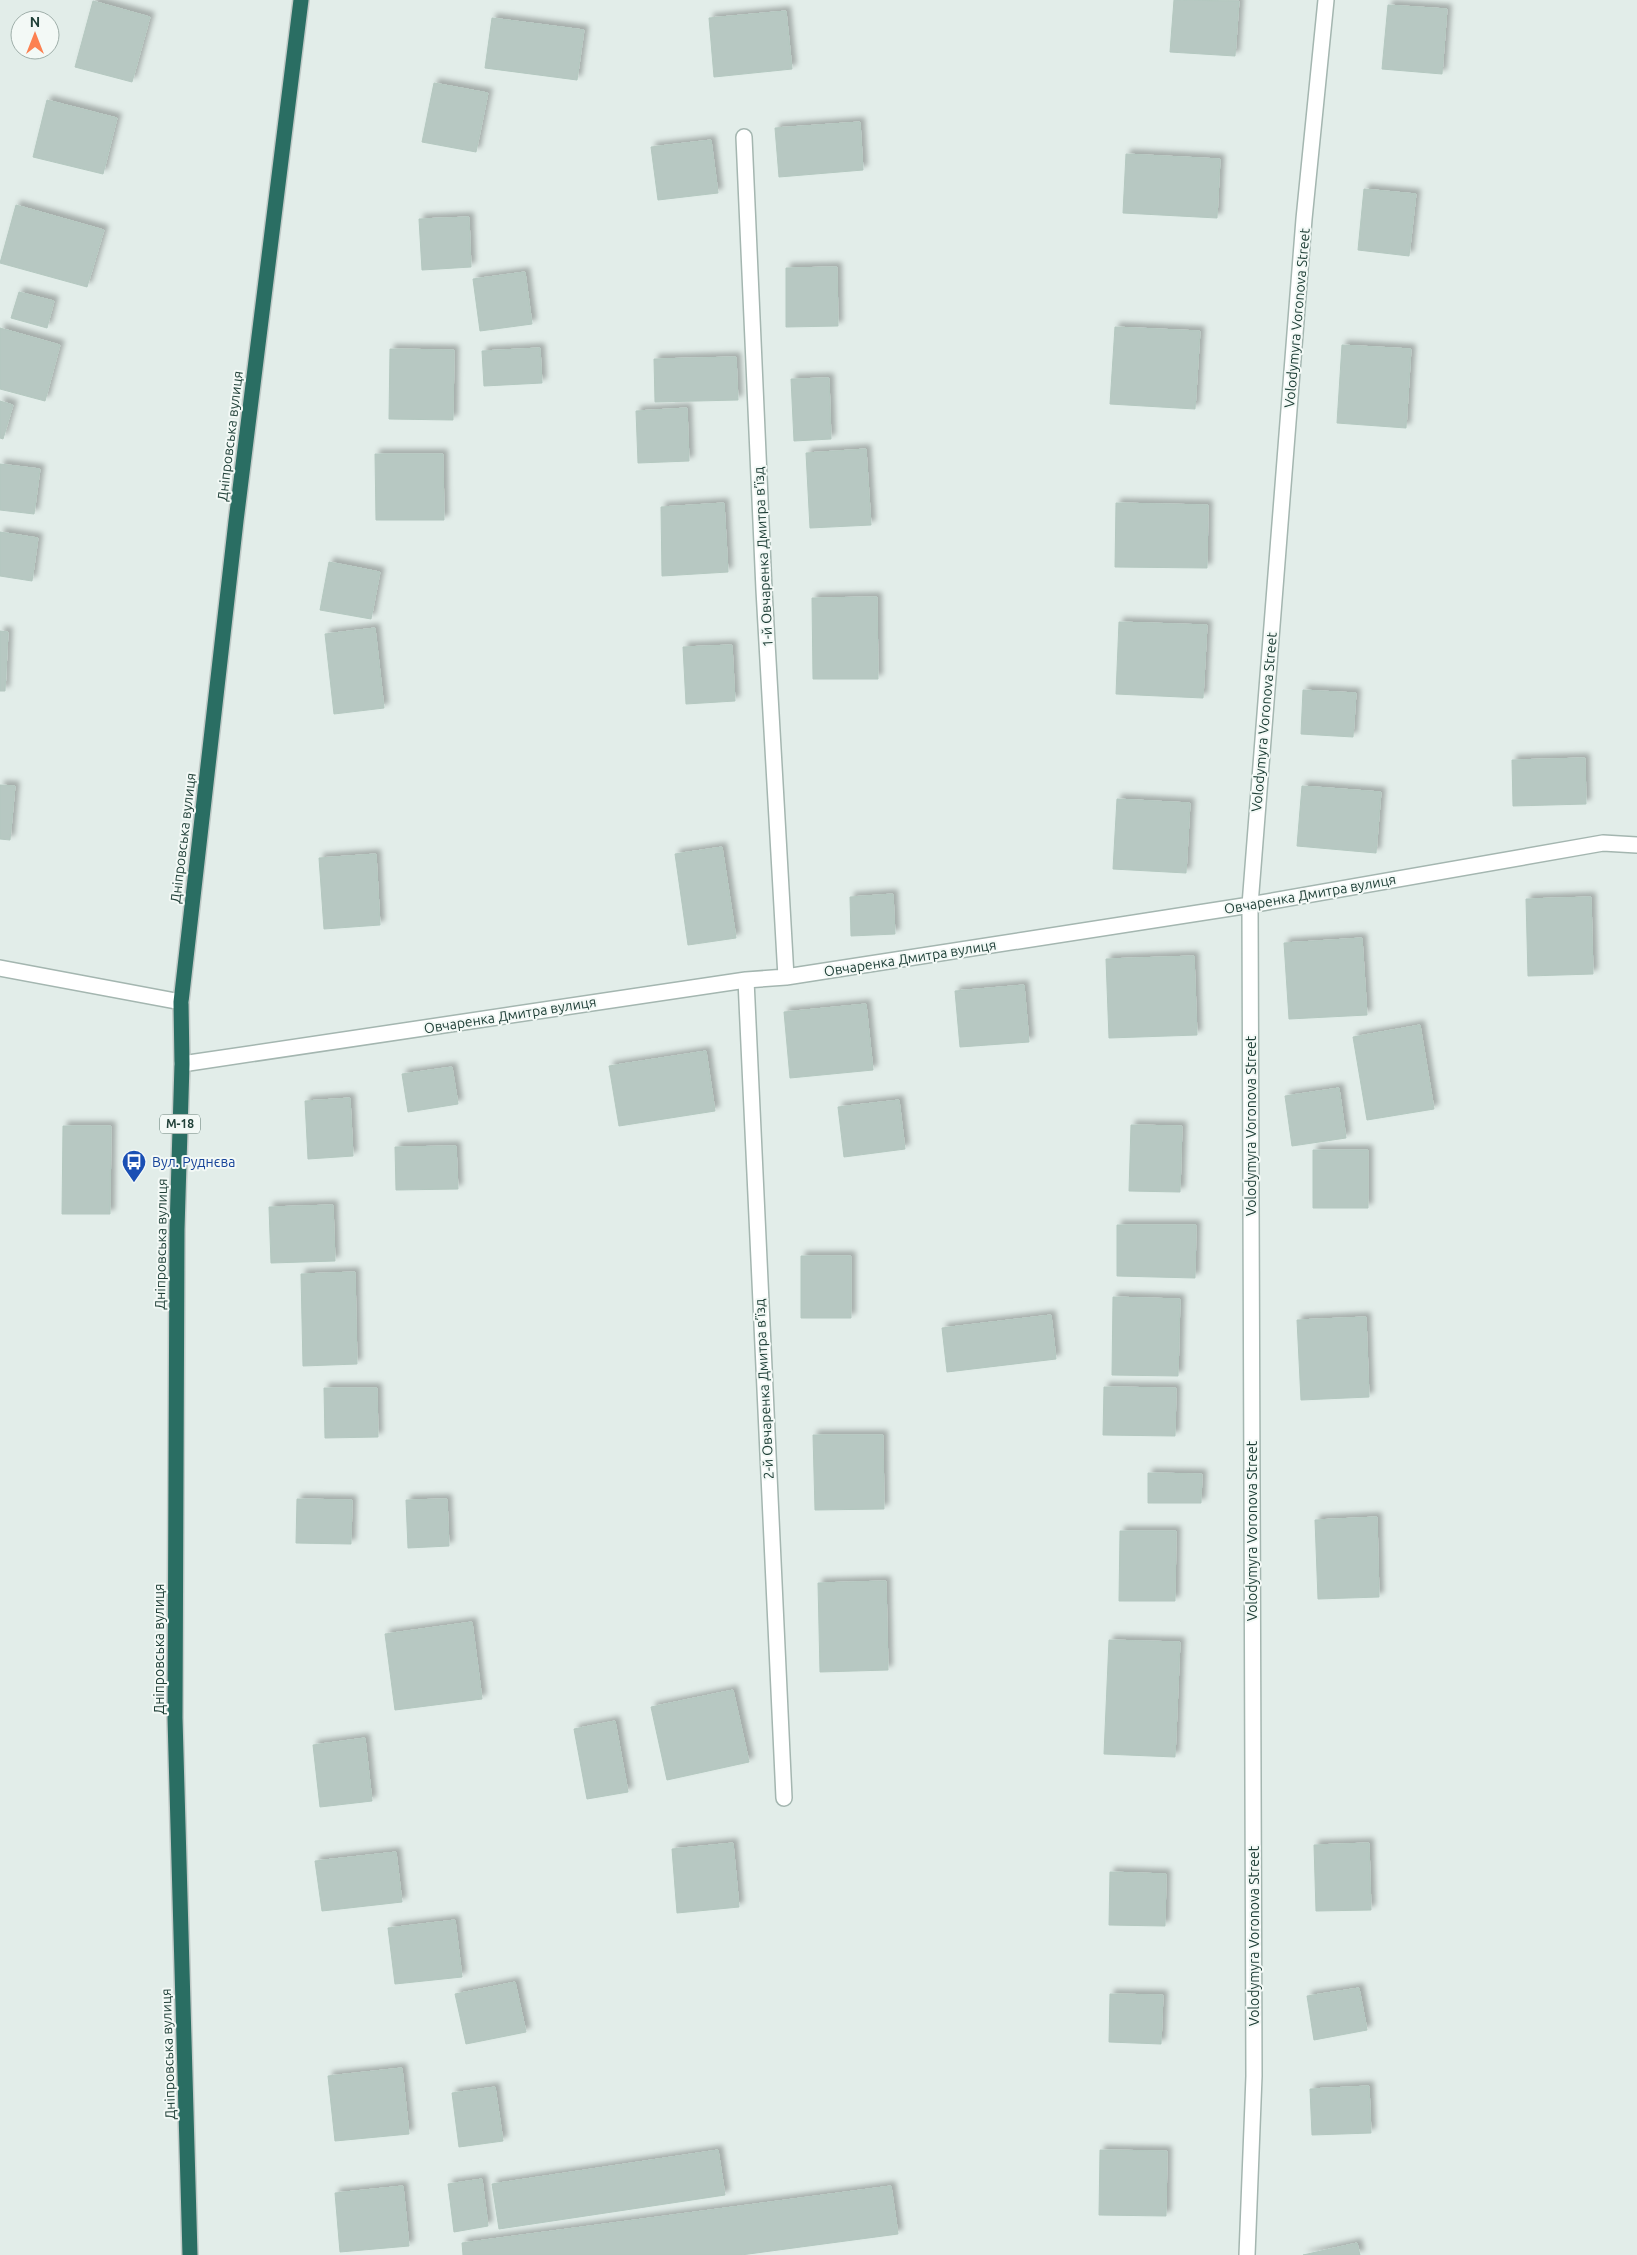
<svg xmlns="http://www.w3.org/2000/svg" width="1637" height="2255" font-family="Ubuntu,sans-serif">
  <defs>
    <filter id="shadow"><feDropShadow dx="4.5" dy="-4.5" stdDeviation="2.5" flood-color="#0004"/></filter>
  </defs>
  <rect width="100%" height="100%" fill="#e2ede9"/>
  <path fill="#b7c8c2" stroke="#b4c8c0" filter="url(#shadow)" d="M 1174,0 L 1239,1 L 1235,56 L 1170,52 Z
    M 93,1 L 150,17 L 132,82 L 75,67 Z
    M 1388,5 L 1447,9 L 1442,74 L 1382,69 Z
    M 786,11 L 792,69 L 714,77 L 709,18 Z
    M 492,18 L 584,30 L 577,80 L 485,68 Z
    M 434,83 L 488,93 L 476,152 L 422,142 Z
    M 47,100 L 117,118 L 103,174 L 33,157 Z
    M 860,122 L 863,170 L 779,177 L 775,128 Z
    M 711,140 L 718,193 L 658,200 L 651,147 Z
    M 1126,154 L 1220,159 L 1217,218 L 1123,213 Z
    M 1364,189 L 1416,194 L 1409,256 L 1358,250 Z
    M 16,205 L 104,230 L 87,287 L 0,263 Z
    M 469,217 L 471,267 L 422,270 L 419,219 Z
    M 837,267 L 838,326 L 786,327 L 786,268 Z
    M 525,272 L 532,324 L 480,331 L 473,279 Z
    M 19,292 L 54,301 L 47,328 L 11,318 Z
    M 1115,327 L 1200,331 L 1195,409 L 1110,404 Z
    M 0,328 L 60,345 L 45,401 L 0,389 Z
    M 1342,345 L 1411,349 L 1406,428 L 1337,423 Z
    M 540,348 L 542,383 L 484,386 L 482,351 Z
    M 390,349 L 454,350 L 453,420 L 389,419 Z
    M 736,357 L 738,400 L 655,402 L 654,359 Z
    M 829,378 L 831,439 L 794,441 L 791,379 Z
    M 0,401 L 13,405 L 3,439 L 0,438 Z
    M 687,408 L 689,461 L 638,463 L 636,411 Z
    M 866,449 L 871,525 L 810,528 L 806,453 Z
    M 375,454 L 443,454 L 444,520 L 376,520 Z
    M 0,464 L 40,469 L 34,514 L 0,510 Z
    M 724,503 L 728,572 L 662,576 L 661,507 Z
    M 1116,503 L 1208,505 L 1207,568 L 1115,567 Z
    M 0,532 L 38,538 L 32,581 L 0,576 Z
    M 329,562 L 380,572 L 371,619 L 320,610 Z
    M 877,597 L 878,679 L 813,679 L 812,598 Z
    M 1119,622 L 1207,625 L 1203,698 L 1116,694 Z
    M 375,628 L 384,708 L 334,714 L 325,634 Z
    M 0,631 L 8,632 L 5,691 L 0,691 Z
    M 732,645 L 735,701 L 686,704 L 683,647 Z
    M 1303,690 L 1356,693 L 1353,737 L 1301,734 Z
    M 1585,758 L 1586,804 L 1513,806 L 1512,760 Z
    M 0,785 L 15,786 L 10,840 L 0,839 Z
    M 1302,786 L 1381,792 L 1376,853 L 1297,846 Z
    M 1117,799 L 1190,803 L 1186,873 L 1113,869 Z
    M 722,847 L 736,938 L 688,945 L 675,854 Z
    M 376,854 L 380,925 L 324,929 L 319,858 Z
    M 893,894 L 895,934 L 851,936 L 850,897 Z
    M 1591,897 L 1593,974 L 1528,976 L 1526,899 Z
    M 1362,938 L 1367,1015 L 1289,1019 L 1284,943 Z
    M 1194,956 L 1197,1035 L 1109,1038 L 1106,959 Z
    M 1024,985 L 1029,1042 L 960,1047 L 955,991 Z
    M 866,1004 L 873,1070 L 790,1078 L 784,1012 Z
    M 1420,1025 L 1434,1109 L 1367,1120 L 1353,1037 Z
    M 706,1051 L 715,1111 L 619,1126 L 609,1066 Z
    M 452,1067 L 458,1104 L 408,1112 L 402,1074 Z
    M 1339,1088 L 1346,1138 L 1292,1146 L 1285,1096 Z
    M 350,1098 L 353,1156 L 308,1159 L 305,1101 Z
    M 899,1100 L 905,1149 L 844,1157 L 838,1107 Z
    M 1131,1125 L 1182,1126 L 1180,1192 L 1129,1191 Z
    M 63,1126 L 111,1126 L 110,1214 L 62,1214 Z
    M 456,1146 L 458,1189 L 396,1190 L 395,1147 Z
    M 1313,1150 L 1368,1150 L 1368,1208 L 1313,1208 Z
    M 333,1205 L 335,1261 L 271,1263 L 269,1207 Z
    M 1117,1225 L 1196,1225 L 1195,1278 L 1117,1276 Z
    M 801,1256 L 851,1256 L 851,1318 L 801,1318 Z
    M 355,1272 L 357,1364 L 303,1366 L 301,1274 Z
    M 1113,1297 L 1180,1299 L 1178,1376 L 1112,1375 Z
    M 1051,1315 L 1056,1359 L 947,1372 L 942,1328 Z
    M 1366,1317 L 1369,1397 L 1301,1400 L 1297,1320 Z
    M 1104,1387 L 1176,1388 L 1175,1436 L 1103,1435 Z
    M 324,1388 L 377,1388 L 378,1437 L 325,1438 Z
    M 813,1435 L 883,1435 L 884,1509 L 815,1510 Z
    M 1148,1473 L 1202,1474 L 1201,1503 L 1148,1503 Z
    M 297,1499 L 352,1500 L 351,1544 L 296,1543 Z
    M 447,1499 L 449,1546 L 408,1548 L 406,1500 Z
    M 1377,1517 L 1379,1597 L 1318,1599 L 1315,1520 Z
    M 1120,1531 L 1176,1531 L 1175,1601 L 1119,1601 Z
    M 886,1581 L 888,1670 L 820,1672 L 818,1583 Z
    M 472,1622 L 482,1699 L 395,1710 L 385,1634 Z
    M 1109,1640 L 1180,1642 L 1175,1757 L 1104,1754 Z
    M 733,1690 L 749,1762 L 667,1780 L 651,1707 Z
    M 615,1721 L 628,1792 L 587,1799 L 574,1729 Z
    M 365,1738 L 372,1801 L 320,1807 L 313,1745 Z
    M 733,1843 L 739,1907 L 677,1913 L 672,1849 Z
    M 1369,1843 L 1371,1910 L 1316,1911 L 1314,1845 Z
    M 396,1852 L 402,1902 L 322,1911 L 315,1861 Z
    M 1110,1872 L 1166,1874 L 1165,1926 L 1109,1925 Z
    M 455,1920 L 462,1977 L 395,1984 L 388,1928 Z
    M 515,1982 L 526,2032 L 466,2044 L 455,1994 Z
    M 1359,1988 L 1367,2030 L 1314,2040 L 1307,1996 Z
    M 1110,1994 L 1163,1995 L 1161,2044 L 1109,2042 Z
    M 402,2068 L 409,2134 L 335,2141 L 328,2076 Z
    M 1369,2086 L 1371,2133 L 1312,2135 L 1310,2089 Z
    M 495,2087 L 503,2141 L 459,2147 L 452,2093 Z
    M 718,2150 L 725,2195 L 499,2229 L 492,2184 Z
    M 1100,2150 L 1167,2151 L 1166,2216 L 1099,2215 Z
    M 482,2179 L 488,2226 L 454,2232 L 448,2184 Z
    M 403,2186 L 409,2246 L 340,2252 L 335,2193 Z
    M 891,2186 L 898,2234 L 741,2255 L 463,2255 L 462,2243 Z
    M 1357,2243 L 1360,2255 L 1303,2255 Z"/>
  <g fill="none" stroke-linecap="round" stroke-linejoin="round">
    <defs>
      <path id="street" d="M 744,137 L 764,590 L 786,977
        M 0,968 L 181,1002
        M 746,980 L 784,1798
        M 182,1064 L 746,980 L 786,977 L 1250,905 L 1603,843 L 1637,845
        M 1247,2255 L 1254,2076 L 1250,905 L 1304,219 L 1326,0"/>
      <path id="highway" d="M 190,2255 L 175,1718 L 177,1229 L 182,1064 L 181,1002 L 236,521 L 301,0"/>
    </defs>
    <use href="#street" stroke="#a4b6b0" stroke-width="18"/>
    <use href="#highway" stroke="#c1cac7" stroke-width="18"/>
    <use href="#street" stroke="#fff" stroke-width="15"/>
    <use href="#highway" stroke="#2a6e63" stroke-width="15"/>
  </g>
  <defs>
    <symbol id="bus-pin" viewBox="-11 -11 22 30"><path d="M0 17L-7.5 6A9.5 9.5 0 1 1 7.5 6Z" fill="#1a4fb4" stroke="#f3f9f6"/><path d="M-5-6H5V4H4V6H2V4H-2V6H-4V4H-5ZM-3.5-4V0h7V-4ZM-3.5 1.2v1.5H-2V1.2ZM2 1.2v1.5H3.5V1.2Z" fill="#fff"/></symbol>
  </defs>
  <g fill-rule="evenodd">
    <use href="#bus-pin" x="120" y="1148" width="28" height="38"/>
  </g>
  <g text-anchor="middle" stroke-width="4" stroke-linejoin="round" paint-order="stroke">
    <rect fill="#f3f9f6" stroke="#5f7871" stroke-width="1" x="160" y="1114.5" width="40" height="19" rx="4"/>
    <g font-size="12" font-weight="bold" fill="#204038">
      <text x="180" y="1128">М-18</text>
    </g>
    <g font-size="14" fill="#204038" stroke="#f3f9f6">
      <text transform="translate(1297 318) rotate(-85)" y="5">Volodymyra Voronova Street</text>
      <text transform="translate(230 436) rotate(-83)" y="5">Дніпровська вулиця</text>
      <text transform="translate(763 557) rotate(-93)" y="5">1-й Овчаренка Дмитра в’їзд</text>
      <text transform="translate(1264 722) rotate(-85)" y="5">Volodymyra Voronova Street</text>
      <text transform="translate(183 838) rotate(-83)" y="5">Дніпровська вулиця</text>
      <text transform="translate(1310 894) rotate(-10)" y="5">Овчаренка Дмитра вулиця</text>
      <text transform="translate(910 958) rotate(-9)" y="5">Овчаренка Дмитра вулиця</text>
      <text transform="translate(510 1015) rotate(-9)" y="5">Овчаренка Дмитра вулиця</text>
      <text transform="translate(1251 1126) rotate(-90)" y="5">Volodymyra Voronova Street</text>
      <text transform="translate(161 1244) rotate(-89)" y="5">Дніпровська вулиця</text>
      <text transform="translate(764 1389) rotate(-93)" y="5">2-й Овчаренка Дмитра в’їзд</text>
      <text transform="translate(1252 1531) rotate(-90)" y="5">Volodymyra Voronova Street</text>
      <text transform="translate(159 1649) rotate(-90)" y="5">Дніпровська вулиця</text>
      <text transform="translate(1254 1936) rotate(-90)" y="5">Volodymyra Voronova Street</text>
      <text transform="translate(168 2054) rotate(-92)" y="5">Дніпровська вулиця</text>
    </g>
    <g font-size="14" fill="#164399" stroke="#f3f9f6" text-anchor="start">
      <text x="152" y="1167">Вул. Руднєва</text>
    </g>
  </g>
  <g transform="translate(35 35)"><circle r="24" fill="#f3f9f6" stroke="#9fafaa"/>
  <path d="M0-4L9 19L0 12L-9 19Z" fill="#fc8151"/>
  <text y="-8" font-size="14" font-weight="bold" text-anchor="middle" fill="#204038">N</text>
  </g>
</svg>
